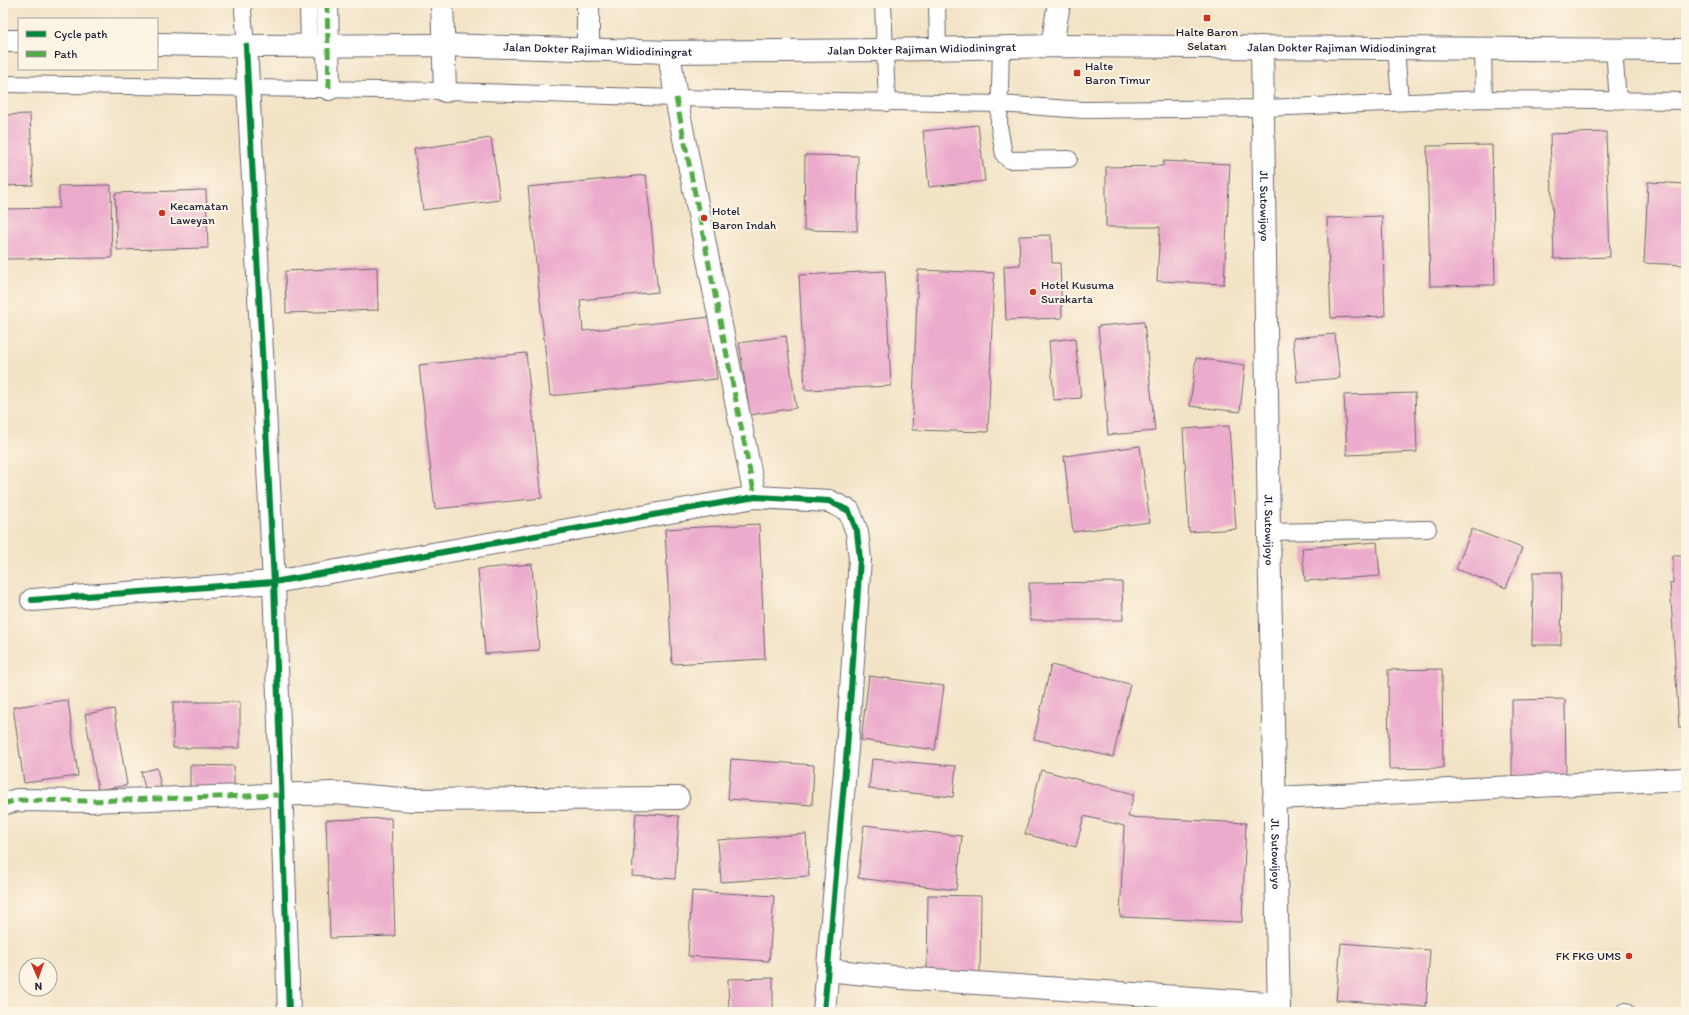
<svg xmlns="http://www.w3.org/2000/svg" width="1689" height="1015" font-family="Itim,sans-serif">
  <rect width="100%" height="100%" fill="#fcf5e5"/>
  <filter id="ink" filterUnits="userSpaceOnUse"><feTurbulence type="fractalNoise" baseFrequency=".025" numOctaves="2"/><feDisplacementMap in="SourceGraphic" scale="8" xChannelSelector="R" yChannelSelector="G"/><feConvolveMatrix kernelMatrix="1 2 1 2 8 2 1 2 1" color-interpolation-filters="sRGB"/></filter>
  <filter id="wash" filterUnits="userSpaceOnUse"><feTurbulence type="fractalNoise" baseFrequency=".012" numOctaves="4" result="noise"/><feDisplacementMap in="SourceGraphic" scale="16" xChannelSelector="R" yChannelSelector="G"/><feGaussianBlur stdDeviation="0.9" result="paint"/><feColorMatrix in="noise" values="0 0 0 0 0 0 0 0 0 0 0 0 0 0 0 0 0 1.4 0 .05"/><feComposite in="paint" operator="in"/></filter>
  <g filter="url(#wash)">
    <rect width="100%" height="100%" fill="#f3e3c6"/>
    <g id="blocks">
      <path fill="#ecaacc" d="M 30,114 L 33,185 L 3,186 L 3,115 Z
        M 978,125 L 985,181 L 929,187 L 923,131 Z
        M 1606,132 L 1610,257 L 1554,259 L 1550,134 Z
        M 491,138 L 500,200 L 423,210 L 414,149 Z
        M 1492,145 L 1495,285 L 1430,286 L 1427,146 Z
        M 805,155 L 858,156 L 857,231 L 804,230 Z
        M 1163,161 L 1230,164 L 1224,284 L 1157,281 L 1160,227 L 1106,227 L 1106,167 L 1163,166 Z
        M 646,175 L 658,292 L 580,300 L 583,331 L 710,317 L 717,379 L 550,396 L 528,187 Z
        M 1648,182 L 1686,184 L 1686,265 L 1644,263 Z
        M 111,185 L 112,258 L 3,259 L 3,209 L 59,208 L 59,186 Z
        M 206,190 L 208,248 L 117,250 L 115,193 Z
        M 1382,216 L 1385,316 L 1331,318 L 1327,218 Z
        M 1051,235 L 1052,263 L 1060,263 L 1062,318 L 1006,320 L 1004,266 L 1020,265 L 1019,236 Z
        M 377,267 L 378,310 L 286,313 L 285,271 Z
        M 918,270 L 994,273 L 988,432 L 912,430 Z
        M 885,271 L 891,386 L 805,390 L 799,275 Z
        M 1144,322 L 1155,431 L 1108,435 L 1098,326 Z
        M 1335,334 L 1340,378 L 1297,382 L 1293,338 Z
        M 786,336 L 796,408 L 750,415 L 739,343 Z
        M 1075,338 L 1081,398 L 1054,400 L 1049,341 Z
        M 526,353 L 542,498 L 435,509 L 419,365 Z
        M 1196,358 L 1245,365 L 1240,412 L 1190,406 Z
        M 1415,393 L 1417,452 L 1347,455 L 1344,395 Z
        M 1229,426 L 1236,529 L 1189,532 L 1183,429 Z
        M 1140,446 L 1150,522 L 1073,532 L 1064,456 Z
        M 759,524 L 765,659 L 672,664 L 665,529 Z
        M 1472,529 L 1522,548 L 1506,588 L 1456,569 Z
        M 1377,542 L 1380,576 L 1305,581 L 1302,548 Z
        M 1673,556 L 1686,556 L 1686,728 L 1679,728 L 1670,583 L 1673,583 Z
        M 532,564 L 539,650 L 485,654 L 478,569 Z
        M 1533,572 L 1562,572 L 1561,645 L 1532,645 Z
        M 1122,582 L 1123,620 L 1030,620 L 1029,583 Z
        M 1051,665 L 1130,684 L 1113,757 L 1034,739 Z
        M 1442,669 L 1443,768 L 1389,769 L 1388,670 Z
        M 869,676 L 944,686 L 935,750 L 861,740 Z
        M 1565,699 L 1566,776 L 1512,776 L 1512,700 Z
        M 68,700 L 78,776 L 24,783 L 13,707 Z
        M 173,702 L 240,702 L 240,748 L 173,748 Z
        M 114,709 L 127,785 L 98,790 L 85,714 Z
        M 731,759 L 814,765 L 812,805 L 728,799 Z
        M 872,759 L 956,766 L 953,797 L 869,789 Z
        M 190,765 L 234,766 L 234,792 L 190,792 Z
        M 157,768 L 162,792 L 147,796 L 141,772 Z
        M 1041,770 L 1134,794 L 1128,817 L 1246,823 L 1242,922 L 1120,917 L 1124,826 L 1084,816 L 1076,847 L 1025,834 Z
        M 636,813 L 679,816 L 675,879 L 632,876 Z
        M 391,818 L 395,936 L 330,938 L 326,820 Z
        M 864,825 L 962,836 L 956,890 L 858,878 Z
        M 806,834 L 809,876 L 721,882 L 718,840 Z
        M 692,891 L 774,896 L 769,961 L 688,956 Z
        M 928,895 L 981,896 L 980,975 L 927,974 Z
        M 1341,943 L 1430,950 L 1426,1007 L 1336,1000 Z
        M 773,978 L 773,1012 L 729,1012 L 728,979 Z"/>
    </g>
  </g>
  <g filter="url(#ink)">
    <use href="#blocks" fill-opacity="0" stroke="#6b666c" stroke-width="1"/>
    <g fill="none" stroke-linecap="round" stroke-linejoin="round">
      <defs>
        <path id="service" d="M 244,3 L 243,11 L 246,46
          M 306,3 L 308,8 L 309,46
          M 883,3 L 887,103
          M 937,3 L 938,48
          M 1001,48 L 999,126 L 1004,155 L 1009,160 L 1069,159
          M 1396,48 L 1400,101
          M 1483,48 L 1484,99
          M 1614,49 L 1618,101
          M 3,84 L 445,91 L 676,98 L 1000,104 L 1083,110 L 1263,108 L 1484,99 L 1686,101
          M 1269,532 L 1428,529
          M 1624,1012 L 1626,1011"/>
        <path id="minor" d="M 327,3 L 329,89
          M 442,3 L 445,91
          M 588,3 L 588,50
          M 246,46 L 274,582 L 289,1012
          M 1052,46 L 1059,3
          M 669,52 L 676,98 L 755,497
          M 32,600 L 274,582 L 755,497 L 829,501 L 849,511 L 857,532 L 860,559 L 847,748 L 824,1012
          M 1274,798 L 1686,779
          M 3,804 L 17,800 L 89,801 L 334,793 L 412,800 L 678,798
          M 828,970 L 903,978 L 1279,1004"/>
        <g id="secondary">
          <path id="s1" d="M 1262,47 L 1269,532 L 1279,1012"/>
        </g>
        <g id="primary">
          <path d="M 3,41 L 19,41"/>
          <path id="s2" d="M 157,44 L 246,46 L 443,45 L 669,52 L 886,50 L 1052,46 L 1686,50"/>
        </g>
      </defs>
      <use href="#service" stroke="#6b666c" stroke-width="18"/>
      <use href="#minor" stroke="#6b666c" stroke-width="24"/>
      <use href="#secondary" stroke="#6b666c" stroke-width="24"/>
      <use href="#primary" stroke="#6b666c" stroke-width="24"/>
      <use href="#service" stroke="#fff" stroke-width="16"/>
      <use href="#minor" stroke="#fff" stroke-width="22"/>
      <use href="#secondary" stroke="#fff" stroke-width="22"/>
      <use href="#primary" stroke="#fff" stroke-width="22"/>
      <path stroke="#53aa46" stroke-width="5" stroke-dasharray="10 5" stroke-linecap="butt" d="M 327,3 L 329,89
        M 676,98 L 755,497
        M 3,804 L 17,800 L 89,801 L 280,795"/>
      <defs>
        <path id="cycleway" d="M 246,46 L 274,582 L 289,1012
          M 32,600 L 274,582 L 755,497 L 829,501 L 849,511 L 857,532 L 860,559 L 847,748 L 824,1012"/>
      </defs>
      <use href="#cycleway" stroke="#fcf5e5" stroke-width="8"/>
      <use href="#cycleway" stroke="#00873e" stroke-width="6"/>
    </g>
  </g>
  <g fill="#c8321e" stroke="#fcf5e5" stroke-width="1.5">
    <rect x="1203" y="14" width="8" height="8" rx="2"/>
    <rect x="1073" y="69" width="8" height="8" rx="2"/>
    <circle cx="162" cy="213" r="4"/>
    <circle cx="704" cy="218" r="4"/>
    <circle cx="1033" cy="292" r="4"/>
    <circle cx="1629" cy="956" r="4"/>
  </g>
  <g text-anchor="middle" stroke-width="4" stroke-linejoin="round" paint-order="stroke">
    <g font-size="12" fill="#22223b" stroke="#fcf5e5" text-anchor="start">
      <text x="1207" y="36" text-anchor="middle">Halte Baron<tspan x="1207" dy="14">Selatan</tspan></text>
      <text x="1085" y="70">Halte<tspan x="1085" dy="14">Baron Timur</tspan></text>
      <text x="170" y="210">Kecamatan<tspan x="170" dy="14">Laweyan</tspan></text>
      <text x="712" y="215">Hotel<tspan x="712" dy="14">Baron Indah</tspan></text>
      <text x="1041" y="289">Hotel Kusuma<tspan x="1041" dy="14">Surakarta</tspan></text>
      <text x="1621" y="960" text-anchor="end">FK FKG UMS</text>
    </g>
    <g font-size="12" fill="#22223b" stroke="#fcf5e5">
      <text dy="4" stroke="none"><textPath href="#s2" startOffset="1185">Jalan Dokter Rajiman Widiodiningrat</textPath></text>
      <text dy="4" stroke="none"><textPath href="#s2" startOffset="441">Jalan Dokter Rajiman Widiodiningrat</textPath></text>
      <text dy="4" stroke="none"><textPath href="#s2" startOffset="765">Jalan Dokter Rajiman Widiodiningrat</textPath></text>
      <text dy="4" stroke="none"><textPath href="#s1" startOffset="159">Jl. Sutowijoyo</textPath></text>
      <text dy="4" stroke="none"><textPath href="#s1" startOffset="483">Jl. Sutowijoyo</textPath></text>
      <text dy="4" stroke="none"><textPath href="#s1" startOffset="807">Jl. Sutowijoyo</textPath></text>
    </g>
  </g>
  <rect width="1689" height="1015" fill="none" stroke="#fcf5e5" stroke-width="16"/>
  <rect x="18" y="18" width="140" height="52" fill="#fcf5e5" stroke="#a5a1a1"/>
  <rect x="26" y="31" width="20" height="6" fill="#00873e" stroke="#a5a1a1"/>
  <text x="54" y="38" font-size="12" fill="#22223b">Cycle path</text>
  <rect x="26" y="51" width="20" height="6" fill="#53aa46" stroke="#a5a1a1"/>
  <text x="54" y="58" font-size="12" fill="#22223b">Path</text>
  <g transform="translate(38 977) rotate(178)"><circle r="19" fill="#fcf5e5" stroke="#a5a1a1"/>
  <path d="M0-3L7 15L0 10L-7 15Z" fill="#c8321e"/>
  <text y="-6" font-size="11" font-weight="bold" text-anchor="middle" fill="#22223b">N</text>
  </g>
</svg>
